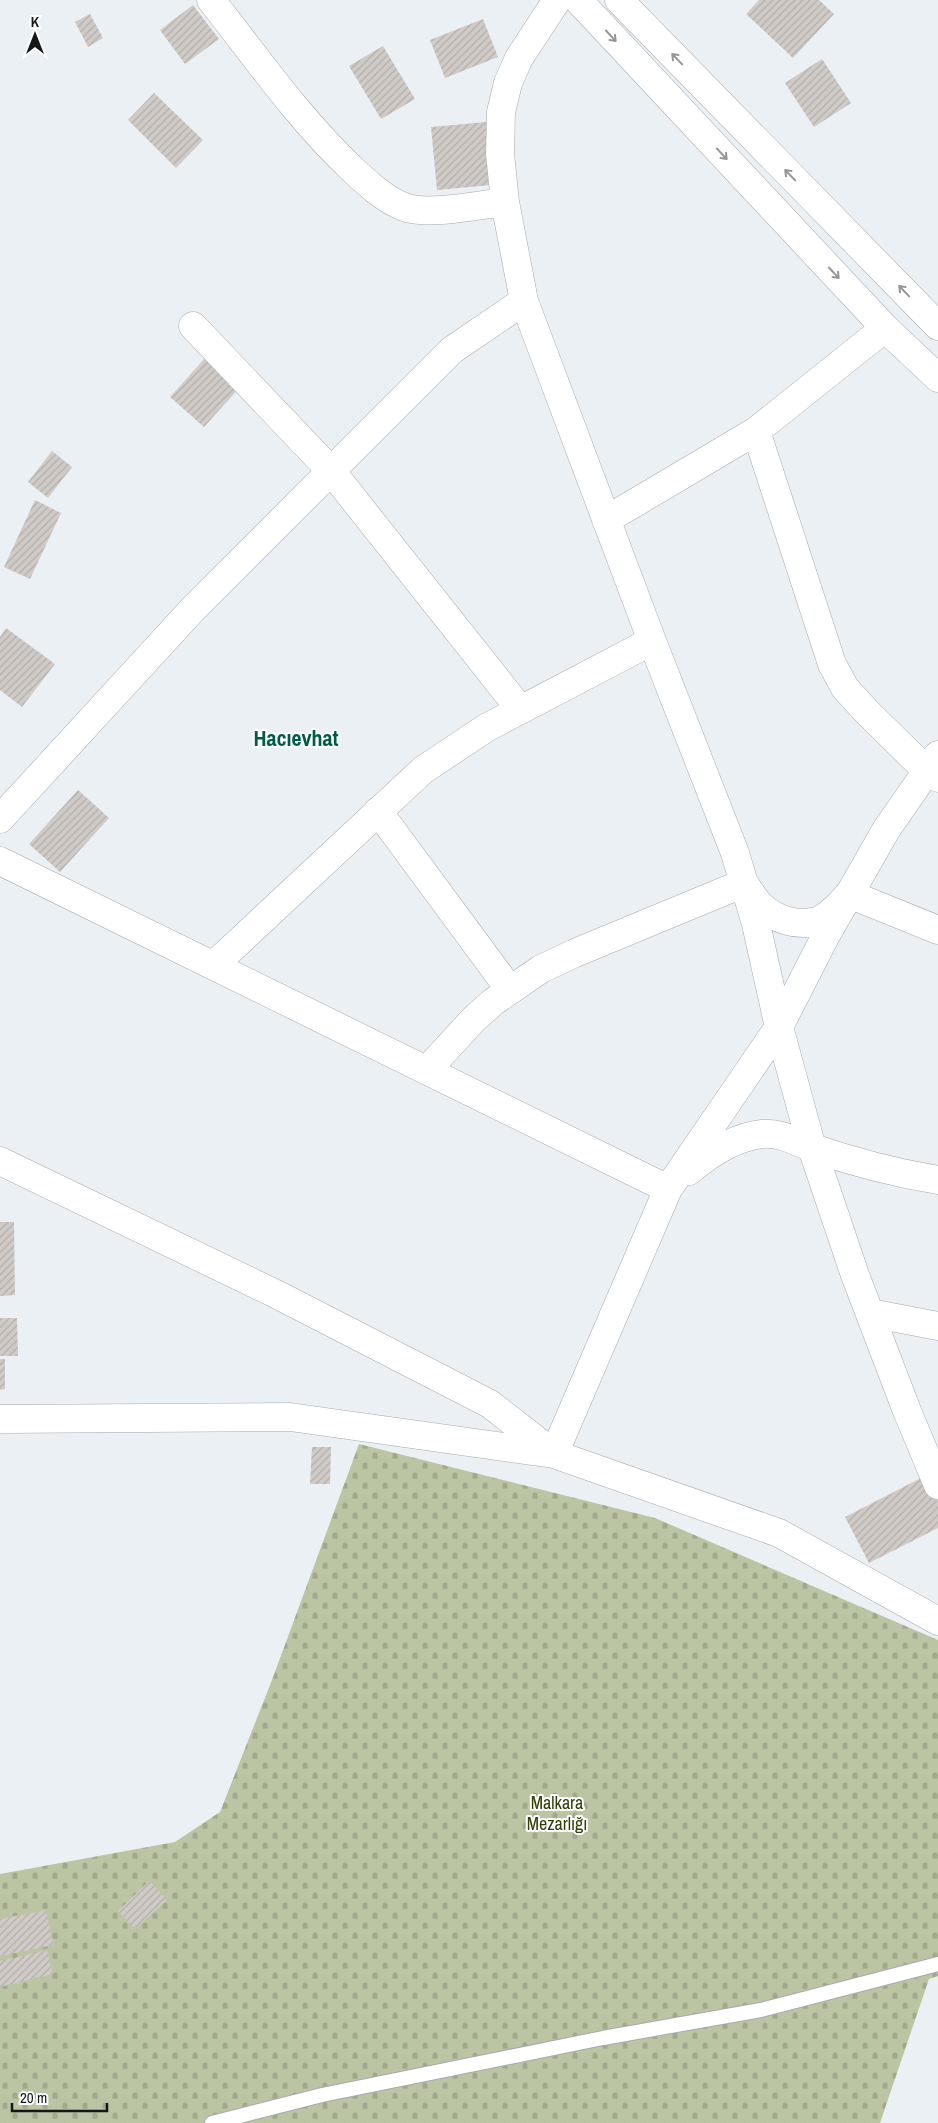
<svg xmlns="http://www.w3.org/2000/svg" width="938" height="2123" font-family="'Archivo Narrow',sans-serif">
  <defs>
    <pattern id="cemetery-stones" width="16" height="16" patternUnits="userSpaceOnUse" patternTransform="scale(1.25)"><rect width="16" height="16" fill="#bcc5a3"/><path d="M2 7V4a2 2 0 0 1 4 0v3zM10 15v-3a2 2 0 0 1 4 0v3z" fill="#a1a88c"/></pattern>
    <pattern id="building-hatch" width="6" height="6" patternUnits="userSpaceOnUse" patternTransform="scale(1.25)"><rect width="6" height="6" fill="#d0cbc7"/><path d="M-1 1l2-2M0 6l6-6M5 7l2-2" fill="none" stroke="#b2aeaa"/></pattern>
  </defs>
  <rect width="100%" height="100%" fill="#ebf0f5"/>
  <path fill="url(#cemetery-stones)" d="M 359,1444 L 655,1518 L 938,1640 L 938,1976 L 929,1979 L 880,2123 L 0,2123 L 0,1874 L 175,1842 L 220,1812 L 272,1680 Z"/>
  <path fill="url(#building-hatch)" d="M 759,0 L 819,0 L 834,14 L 793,58 L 746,14 Z
    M 193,5 L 219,39 L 185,64 L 160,30 Z
    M 90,14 L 103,38 L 88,47 L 75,22 Z
    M 483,19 L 498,57 L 445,78 L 430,40 Z
    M 383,46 L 415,99 L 381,119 L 349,66 Z
    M 822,59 L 851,103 L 814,127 L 785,83 Z
    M 154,93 L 203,140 L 176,168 L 128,120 Z
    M 486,122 L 491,185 L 437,190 L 431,127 Z
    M 207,356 L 241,386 L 204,427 L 170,397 Z
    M 52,451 L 72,467 L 48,498 L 28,482 Z
    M 35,500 L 61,513 L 30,579 L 4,567 Z
    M 6,628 L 55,664 L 22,707 L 0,690 L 0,637 Z
    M 78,790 L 109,818 L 60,872 L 29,844 Z
    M 0,1222 L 14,1222 L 15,1295 L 0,1296 Z
    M 0,1318 L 17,1318 L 18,1356 L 0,1356 Z
    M 0,1359 L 5,1359 L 5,1389 L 0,1390 Z
    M 312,1447 L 331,1447 L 330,1484 L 310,1484 Z
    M 925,1476 L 938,1502 L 938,1528 L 869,1563 L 845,1517 Z
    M 149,1881 L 167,1900 L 135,1929 L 118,1911 Z
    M 46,1910 L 53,1945 L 0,1956 L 0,1919 Z
    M 47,1950 L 53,1974 L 0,1987 L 0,1961 Z"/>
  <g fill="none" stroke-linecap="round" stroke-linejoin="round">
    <defs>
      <path id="lane" d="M 212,2123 L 322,2095 L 603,2038 L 761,2010 L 938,1964"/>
      <path id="street" d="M 211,0 C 256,57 299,119 352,169 C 367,183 384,199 404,207 C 427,216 479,205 505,202
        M 557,0 L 519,58 L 508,83 L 501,112 L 500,154 L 505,202 L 524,301 L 652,641 L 735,853 L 756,924 L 779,1027 L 812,1148 L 855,1275 L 907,1411 L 938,1485
        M 193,326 L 332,472 L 520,709
        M 756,431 L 832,664 L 845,688 L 866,711 L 926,770 L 938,778
        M 606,520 L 756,431 L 885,328
        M 378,811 L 510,990
        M 0,819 L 192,610 L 452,350 L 524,301
        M 0,861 L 668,1189
        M 214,965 L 423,770 L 486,728 L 652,641
        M 427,1070 L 473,1020 L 493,1002 L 541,969 L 575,953 L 744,883 C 749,890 754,899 760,905 C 774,919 797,927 817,921 C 830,916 840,904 849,894 L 938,930
        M 0,1161 L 276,1294 L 490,1404 L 554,1454 L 779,1533 L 938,1621
        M 689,1171 C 709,1154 734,1137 762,1134 C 781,1132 796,1142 813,1148 C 853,1162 896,1173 938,1180
        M 870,1313 L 938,1326
        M 0,1419 L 290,1417 L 554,1454 L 668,1189 L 779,1027 L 826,935 L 886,830 L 938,755"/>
      <path id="secondary" d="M 578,0 L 885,328 L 938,378
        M 619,0 L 938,326"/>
    </defs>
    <use href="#lane" stroke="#a5aaae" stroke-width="16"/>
    <use href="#street" stroke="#a5aaae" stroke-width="29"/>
    <use href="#secondary" stroke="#a5aaae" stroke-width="29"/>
    <use href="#lane" stroke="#fff" stroke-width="14"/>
    <use href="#street" stroke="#fff" stroke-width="28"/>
    <use href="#secondary" stroke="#fff" stroke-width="28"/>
  </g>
  <defs><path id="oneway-shaft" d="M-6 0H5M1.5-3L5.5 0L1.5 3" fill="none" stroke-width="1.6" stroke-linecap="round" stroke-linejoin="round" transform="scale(1.25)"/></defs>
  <g stroke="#959697">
    <use href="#oneway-shaft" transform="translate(611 36) rotate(47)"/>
    <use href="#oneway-shaft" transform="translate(677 59) rotate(-134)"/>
    <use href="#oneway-shaft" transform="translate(722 154) rotate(47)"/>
    <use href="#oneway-shaft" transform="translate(790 175) rotate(-134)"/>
    <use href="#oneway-shaft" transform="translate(834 273) rotate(47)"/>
    <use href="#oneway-shaft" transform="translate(904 291) rotate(-134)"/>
  </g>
  <g text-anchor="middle" stroke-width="4" stroke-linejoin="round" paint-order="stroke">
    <g font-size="18" fill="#343d03" stroke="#fbfdff">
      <text x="557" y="1809">Malkara<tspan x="557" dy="21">Mezarlığı</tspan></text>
    </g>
    <g font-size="22" font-weight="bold" fill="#015b49" stroke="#fbfdff">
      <text x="296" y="746">Hacıevhat</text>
    </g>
  </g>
  <g transform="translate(35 35)" stroke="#fbfdff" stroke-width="4" paint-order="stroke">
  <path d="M0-4L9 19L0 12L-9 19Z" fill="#141617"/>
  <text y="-8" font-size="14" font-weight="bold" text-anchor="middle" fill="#141617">K</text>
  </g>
  <path d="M12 2103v8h95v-8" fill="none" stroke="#141617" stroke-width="2.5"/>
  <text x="20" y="2103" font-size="15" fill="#141617" stroke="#fbfdff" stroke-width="4" paint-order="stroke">20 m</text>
</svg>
